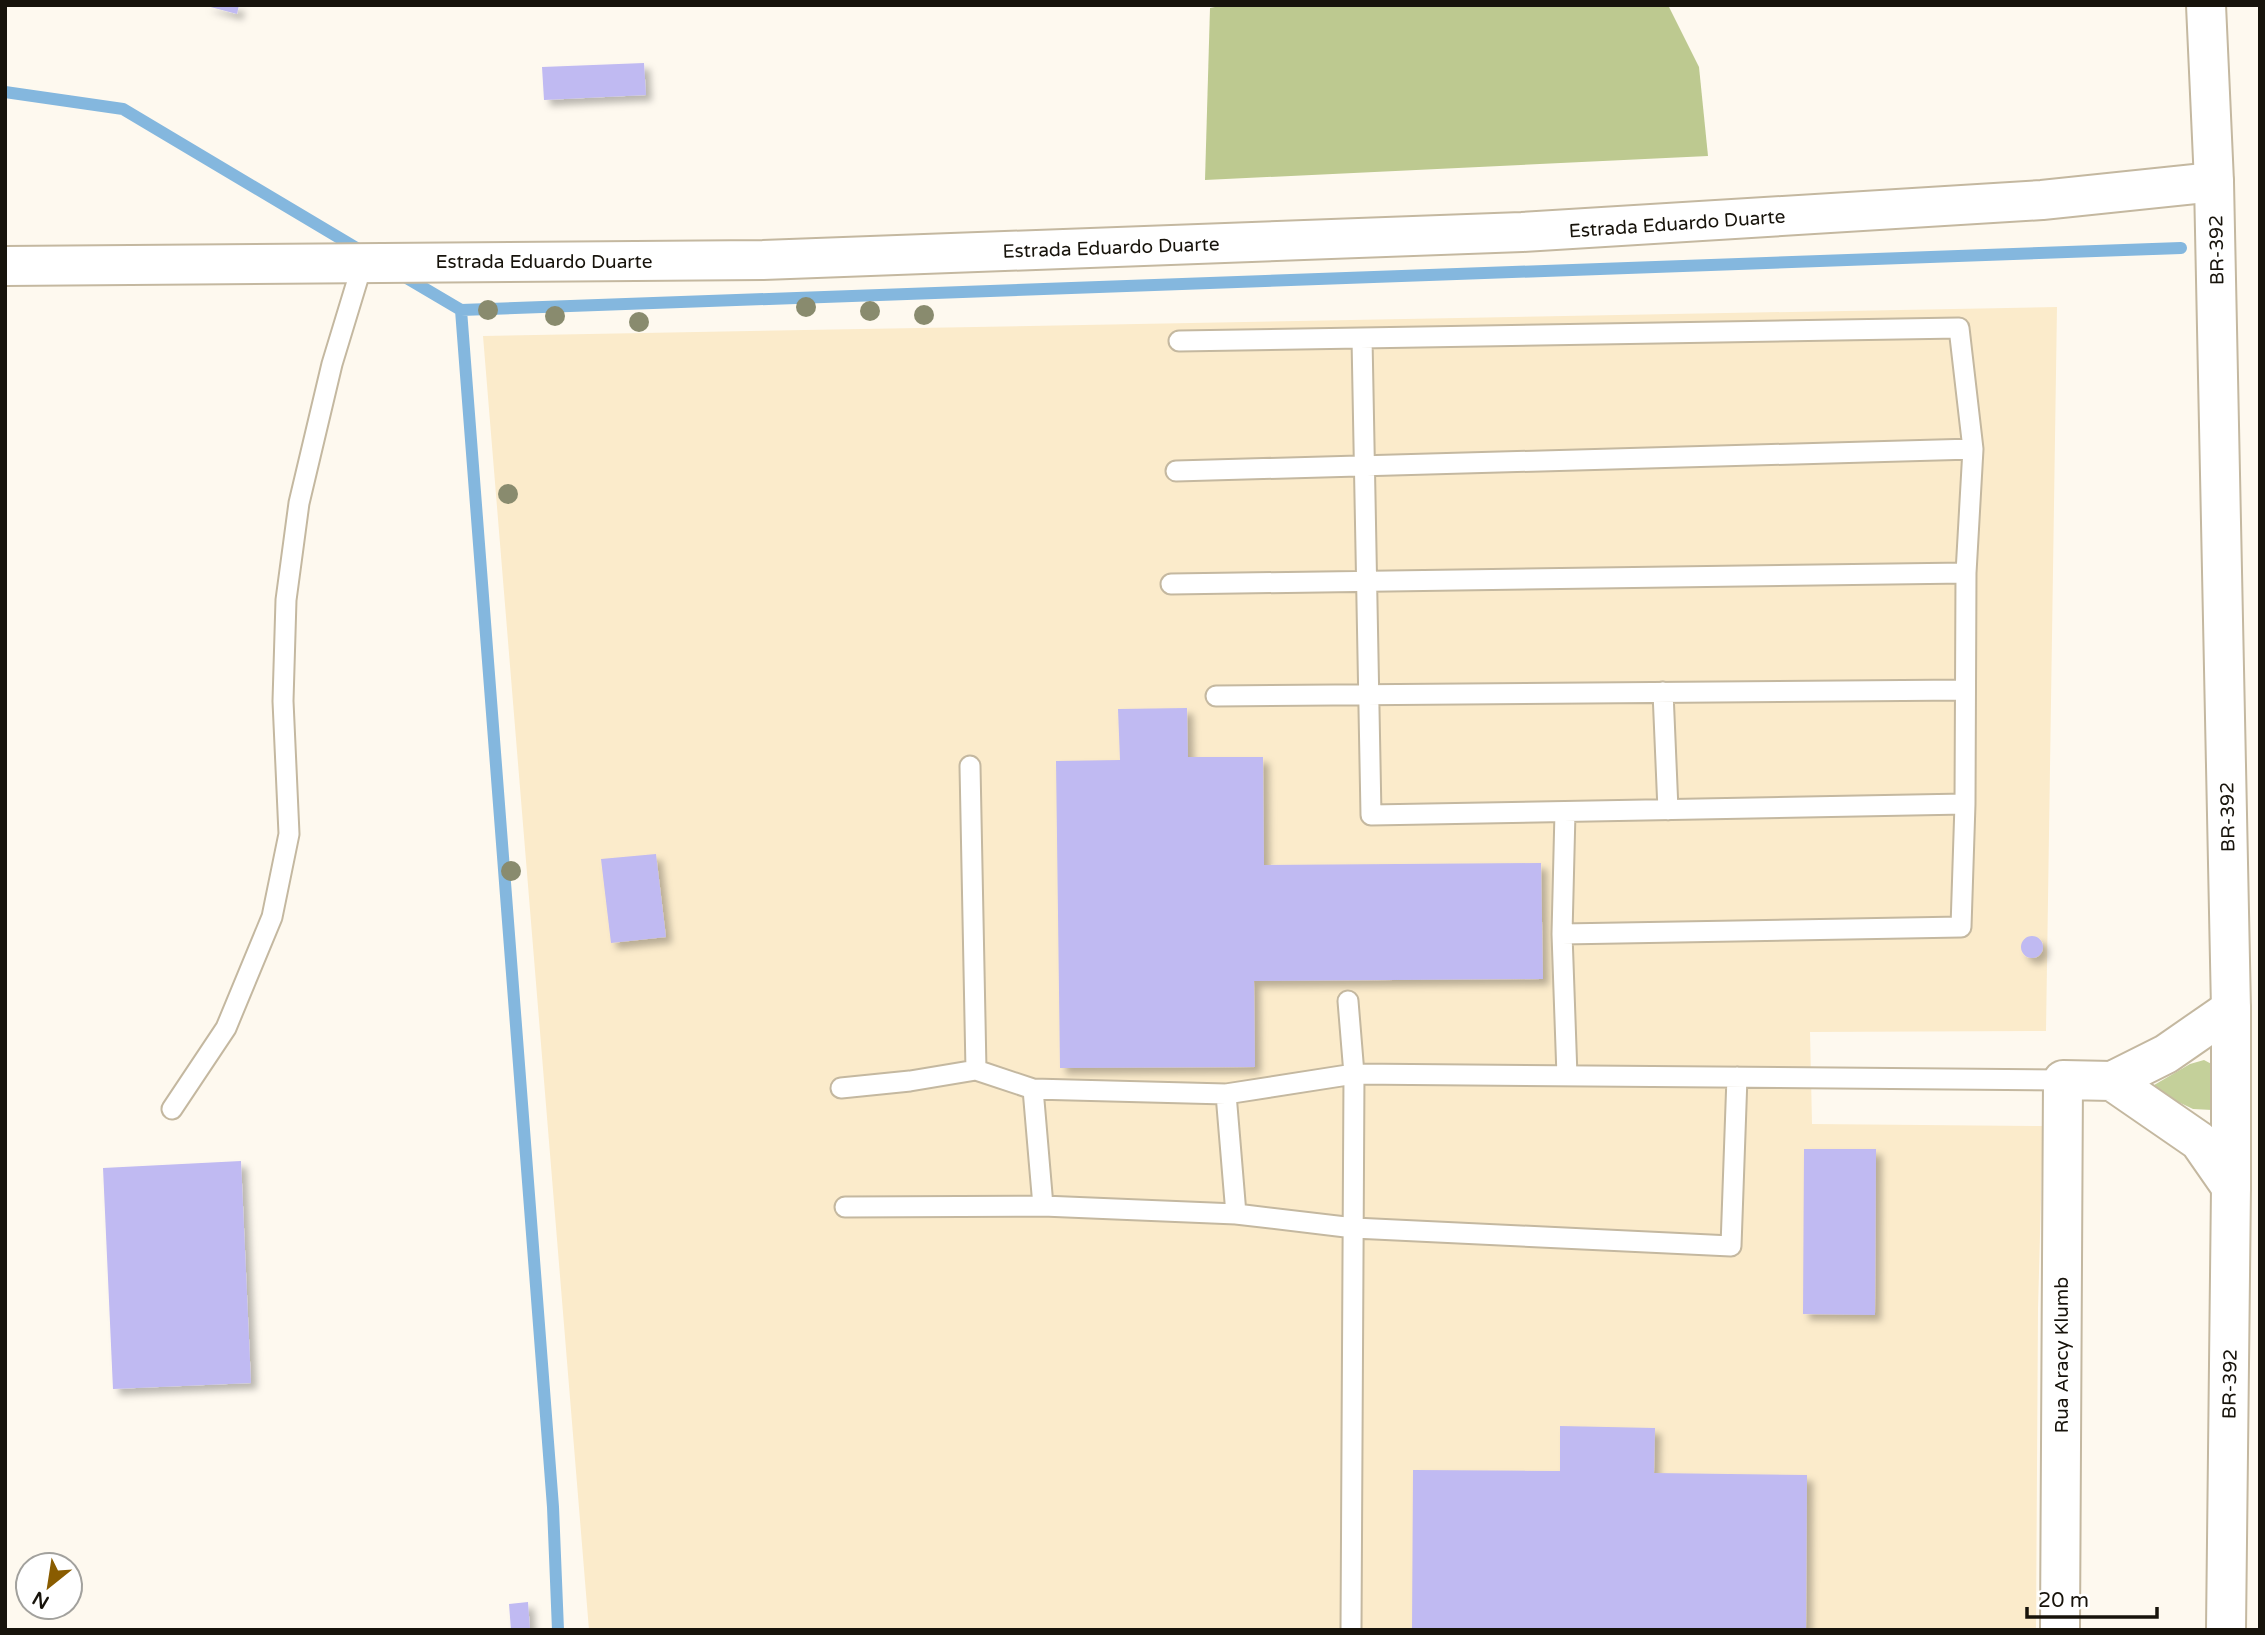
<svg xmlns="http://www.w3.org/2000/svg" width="2265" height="1635" font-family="'Varela Round',sans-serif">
  <defs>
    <filter id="shadow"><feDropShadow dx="6" dy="6" stdDeviation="3.5" flood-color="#0004"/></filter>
  </defs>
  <rect width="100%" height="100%" fill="#fef9ef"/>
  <path fill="#fbebcb" d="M 2057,307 L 2046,1031 L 1810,1032 L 1812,1124 L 2043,1126 L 2038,1309 L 2036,1630 L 589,1630 L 483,336 Z"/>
  <path fill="#c4d09a" d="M 2204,1060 L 2221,1069 L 2212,1110 L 2193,1109 L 2149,1088 L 2190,1064 Z"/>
  <path fill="#bdc990" d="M 1225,5 L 1668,5 L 1699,67 L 1708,156 L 1205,180 L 1210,8 Z"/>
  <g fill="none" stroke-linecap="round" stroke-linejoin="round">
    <path stroke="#84b7de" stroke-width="12" d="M 5,92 L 123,109 L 363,252
      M 400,274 L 461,310 L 2181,248
      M 461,310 L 553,1507 L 558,1630"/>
  </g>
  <path fill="#c0baf2" filter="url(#shadow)" d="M 203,5 L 239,5 L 237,14 Z
    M 644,63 L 646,95 L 544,100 L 542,67 Z
    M 1187,708 L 1188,757 L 1263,757 L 1264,865 L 1541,863 L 1543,979 L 1254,981 L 1255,1067 L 1060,1068 L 1056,761 L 1120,760 L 1118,709 Z
    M 656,854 L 666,937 L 611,943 L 601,859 Z
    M2021 947a11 11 0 1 1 22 0a11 11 0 1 1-22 0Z
    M 1804,1149 L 1876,1149 L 1875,1315 L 1803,1314 Z
    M 241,1161 L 251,1383 L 113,1389 L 103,1168 Z
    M 1560,1426 L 1655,1428 L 1654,1473 L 1807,1475 L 1806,1630 L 1412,1630 L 1413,1470 L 1560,1471 Z
    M 528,1602 L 530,1630 L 511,1630 L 509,1604 Z"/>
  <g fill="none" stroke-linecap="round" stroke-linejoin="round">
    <defs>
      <path id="lane" d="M 1362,338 L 1371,815 L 1965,804
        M 1179,341 L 1959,328 L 1973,449 L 1966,573 L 1965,804 L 1961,927 L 1562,934
        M 1176,471 L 1973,449
        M 1171,584 L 1966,573
        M 1663,692 L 1668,810
        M 1216,696 L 1965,690
        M 970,766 L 976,1070
        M 1565,812 L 1562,934 L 1567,1076
        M 1348,1001 L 1354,1074 L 1351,1630
        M 841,1088 L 910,1081 L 976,1070 L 1033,1089 L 1226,1094 L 1354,1074 L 2063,1080
        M 1033,1089 L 1043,1206
        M 1226,1094 L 1236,1214
        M 172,1109 L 226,1028 L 272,917 L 289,834 L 283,701 L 286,600 L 299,503 L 332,364 L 363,262
        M 845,1207 L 1043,1206 L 1236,1214 L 1354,1228 L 1731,1246 L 1737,1077"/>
      <path id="street" d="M 2112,1081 L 2199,1141 L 2231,1187
        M 2060,1630 L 2063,1080 L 2112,1081 L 2166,1054 L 2231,1009"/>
      <path id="secondary" d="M 5,266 L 763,260 L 1522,232 L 2042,200 L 2214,182"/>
      <path id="highway" d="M 2206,5 L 2214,182 L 2231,1009 L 2231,1187 L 2226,1630"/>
    </defs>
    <use href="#lane" stroke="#c4b8a0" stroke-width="23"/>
    <use href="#street" stroke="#c4b8a0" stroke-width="42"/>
    <use href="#secondary" stroke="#c4b8a0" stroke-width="42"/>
    <use href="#highway" stroke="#c4b8a0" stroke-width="42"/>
    <use href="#lane" stroke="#fff" stroke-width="19"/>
    <use href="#street" stroke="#fff" stroke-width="38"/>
    <use href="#secondary" stroke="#fff" stroke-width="38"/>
    <use href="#highway" stroke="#fff" stroke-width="38"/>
  </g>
  <g fill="#898b6e">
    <circle cx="806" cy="307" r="10"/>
    <circle cx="488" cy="310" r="10"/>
    <circle cx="870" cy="311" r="10"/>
    <circle cx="924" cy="315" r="10"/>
    <circle cx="555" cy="316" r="10"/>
    <circle cx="639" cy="322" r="10"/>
    <circle cx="508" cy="494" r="10"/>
    <circle cx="511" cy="871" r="10"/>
  </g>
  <g text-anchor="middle" stroke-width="6" stroke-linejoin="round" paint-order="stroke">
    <g font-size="19" fill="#17130b" stroke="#fff">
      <text transform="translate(1677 223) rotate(-4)" y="7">Estrada Eduardo Duarte</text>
      <text transform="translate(1111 247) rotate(-2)" y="7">Estrada Eduardo Duarte</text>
      <text transform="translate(2216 250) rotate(-91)" y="7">BR-392</text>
      <text x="544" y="268">Estrada Eduardo Duarte</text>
      <text transform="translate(2227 817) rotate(-91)" y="7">BR-392</text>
      <text transform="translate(2061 1355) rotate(-90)" y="7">Rua Aracy Klumb</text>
      <text transform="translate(2229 1384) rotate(-89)" y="7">BR-392</text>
    </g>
  </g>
  <rect width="2265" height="1635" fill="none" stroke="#17130b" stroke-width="14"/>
  <g transform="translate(49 1586) rotate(210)"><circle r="33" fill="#ffffff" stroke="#a2a19d" stroke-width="2"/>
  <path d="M0-5L12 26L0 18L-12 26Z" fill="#895c00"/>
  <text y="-10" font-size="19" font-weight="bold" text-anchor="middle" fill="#17130b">N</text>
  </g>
  <path d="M2027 1607v10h130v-10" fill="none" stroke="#17130b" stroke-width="3.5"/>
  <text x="2038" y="1607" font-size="21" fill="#17130b" stroke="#ffffff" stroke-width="5" paint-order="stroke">20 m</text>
</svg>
